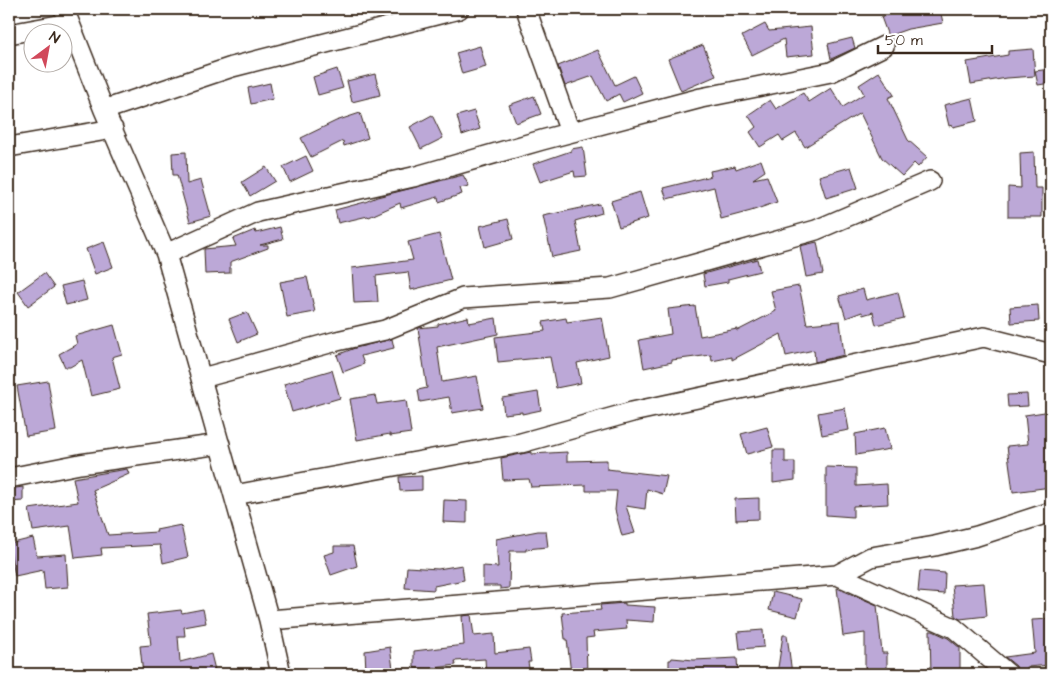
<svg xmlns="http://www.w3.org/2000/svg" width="1060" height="683" font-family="'Architects Daughter',sans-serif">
  <rect width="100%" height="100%" fill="#fff"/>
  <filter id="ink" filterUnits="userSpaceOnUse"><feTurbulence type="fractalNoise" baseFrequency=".02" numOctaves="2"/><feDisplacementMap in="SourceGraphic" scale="10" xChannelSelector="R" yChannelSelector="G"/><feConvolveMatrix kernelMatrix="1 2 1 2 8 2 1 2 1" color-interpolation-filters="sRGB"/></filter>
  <g filter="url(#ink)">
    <path fill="#bca8d7" stroke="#3b2a1e" d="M 906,9 L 940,9 L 943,23 L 908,29 L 888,36 L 881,17 Z
      M 765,24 L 769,31 L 811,27 L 814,54 L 786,57 L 784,39 L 752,55 L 742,36 Z
      M 852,38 L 855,48 L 831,59 L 828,44 Z
      M 703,45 L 716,76 L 681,91 L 668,59 Z
      M 480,46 L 486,67 L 462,74 L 456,53 Z
      M 1033,49 L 1035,76 L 1007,78 L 971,84 L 967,62 L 1008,55 L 1008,51 Z
      M 598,50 L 615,85 L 634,76 L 642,93 L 623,102 L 619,94 L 606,101 L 593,76 L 565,86 L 558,66 Z
      M 337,69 L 343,88 L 318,95 L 313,77 Z
      M 1050,69 L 1051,83 L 1038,85 L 1035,71 Z
      M 879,72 L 894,95 L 888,98 L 908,140 L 927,157 L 918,167 L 914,163 L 902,176 L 882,158 L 860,113 L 805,147 L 796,133 L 783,141 L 779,135 L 760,147 L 750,132 L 756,127 L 748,115 L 770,100 L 776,109 L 803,93 L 809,102 L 831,88 L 843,107 L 864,94 L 859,85 Z
      M 375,74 L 380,95 L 352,102 L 347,81 Z
      M 270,83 L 273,99 L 251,104 L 248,88 Z
      M 534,96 L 541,114 L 516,123 L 509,105 Z
      M 972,98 L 977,121 L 953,127 L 952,125 L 949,126 L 944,105 Z
      M 474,111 L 480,129 L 462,135 L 457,116 Z
      M 360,113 L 368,138 L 344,146 L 343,141 L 311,157 L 301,138 L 336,121 Z
      M 432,115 L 443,138 L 421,149 L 410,127 Z
      M 583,147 L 587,176 L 575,177 L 574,171 L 540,182 L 533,164 L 571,151 L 571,149 Z
      M 186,152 L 187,184 L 201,180 L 211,216 L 190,222 L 177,175 L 173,175 L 172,153 Z
      M 1034,152 L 1035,188 L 1042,188 L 1042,217 L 1008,217 L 1008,187 L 1021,188 L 1020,153 Z
      M 306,156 L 313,171 L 290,182 L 283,167 Z
      M 761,160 L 765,171 L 753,179 L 767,176 L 777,202 L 751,211 L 721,219 L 714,187 L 667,199 L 663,188 L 711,176 L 710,171 L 735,166 L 736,169 Z
      M 266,167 L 275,181 L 250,196 L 242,182 Z
      M 851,167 L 858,188 L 826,198 L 819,176 Z
      M 463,175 L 469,186 L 460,188 L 462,194 L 439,202 L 438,197 L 401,208 L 400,203 L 369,217 L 368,216 L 338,223 L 335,210 L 365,202 L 377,197 Z
      M 640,192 L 648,218 L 619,227 L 611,201 Z
      M 600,204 L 602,213 L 575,221 L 581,251 L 552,257 L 543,216 Z
      M 508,219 L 513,239 L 485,247 L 480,226 Z
      M 280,227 L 283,239 L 260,245 L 268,245 L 268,248 L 230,262 L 230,273 L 205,274 L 204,249 L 236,246 L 233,239 L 255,230 L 256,233 Z
      M 439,234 L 451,280 L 411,290 L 408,272 L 376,276 L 378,302 L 354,303 L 352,268 L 413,260 L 408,242 Z
      M 104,242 L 113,267 L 95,274 L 86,249 Z
      M 817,242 L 823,274 L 806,277 L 800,246 Z
      M 757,259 L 760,271 L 728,279 L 728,282 L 705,286 L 703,274 Z
      M 44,273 L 54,287 L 28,306 L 18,292 Z
      M 307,277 L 315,312 L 287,317 L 280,282 Z
      M 82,281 L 87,300 L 66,305 L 61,286 Z
      M 799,286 L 807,324 L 840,321 L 844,355 L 815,362 L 814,350 L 786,356 L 781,334 L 732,360 L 732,357 L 712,361 L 711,355 L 672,360 L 672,362 L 644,368 L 639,340 L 671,334 L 668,309 L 695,306 L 700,336 L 737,329 L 737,331 L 776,311 L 771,291 Z
      M 863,289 L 866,300 L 898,292 L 904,318 L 876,325 L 873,312 L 863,315 L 862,312 L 846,318 L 839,296 Z
      M 1038,305 L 1039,321 L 1011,323 L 1010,307 Z
      M 247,312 L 257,334 L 238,342 L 229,319 Z
      M 468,317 L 469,323 L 496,318 L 498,334 L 437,347 L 442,382 L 477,376 L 483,408 L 452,413 L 449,397 L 420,402 L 418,390 L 427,388 L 418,328 L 438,326 L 438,324 Z
      M 602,317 L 609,356 L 577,363 L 581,383 L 556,388 L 550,357 L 498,362 L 495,337 L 545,331 L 543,322 L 566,318 L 567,322 Z
      M 114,325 L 122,354 L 112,357 L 120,389 L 91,396 L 82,360 L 70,367 L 65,367 L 59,354 L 77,344 L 75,336 Z
      M 392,339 L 394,348 L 361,356 L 364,364 L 343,372 L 337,355 L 355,348 Z
      M 332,370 L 340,398 L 292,412 L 284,384 Z
      M 48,381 L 56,431 L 26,436 L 17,386 Z
      M 538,392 L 541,410 L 522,414 L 522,412 L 504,414 L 502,398 Z
      M 1027,394 L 1028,406 L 1008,407 L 1007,395 Z
      M 375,395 L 377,404 L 406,400 L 411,433 L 390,436 L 390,434 L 357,440 L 350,399 Z
      M 845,408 L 849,430 L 822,435 L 818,413 Z
      M 1051,411 L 1051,487 L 1013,492 L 1007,446 L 1028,444 L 1025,415 Z
      M 767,427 L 773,447 L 747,454 L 741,434 Z
      M 885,428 L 890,449 L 856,455 L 855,434 Z
      M 773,450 L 785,450 L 785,462 L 795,462 L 795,480 L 773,483 Z
      M 531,452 L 531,454 L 567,452 L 567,461 L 607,460 L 607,469 L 667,476 L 663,494 L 647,489 L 645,509 L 626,506 L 635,533 L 622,536 L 615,510 L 617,491 L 586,491 L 586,485 L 531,487 L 529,479 L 503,480 L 501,458 Z
      M 826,467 L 856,468 L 856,486 L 887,484 L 888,504 L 853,506 L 853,517 L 826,515 Z
      M 127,469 L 129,474 L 93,490 L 108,535 L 157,532 L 156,530 L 181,525 L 188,557 L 163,563 L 160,545 L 101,548 L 102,555 L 75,558 L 70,526 L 33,531 L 29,509 L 78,502 L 73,478 Z
      M 422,476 L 422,490 L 400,491 L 399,477 Z
      M 23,487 L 23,501 L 9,502 L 9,489 Z
      M 759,498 L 759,519 L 736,520 L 735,499 Z
      M 444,500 L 467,501 L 467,523 L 443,522 Z
      M 538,531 L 546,531 L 548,547 L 526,549 L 526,551 L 510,551 L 509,588 L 500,589 L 500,586 L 483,586 L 483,566 L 498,567 L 496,539 Z
      M 33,538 L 37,556 L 66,554 L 68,587 L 45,589 L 43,570 L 15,576 L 9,544 Z
      M 334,546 L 353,546 L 357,566 L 331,575 L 324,555 L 334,552 Z
      M 462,565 L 464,580 L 434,586 L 434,590 L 405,588 L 407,567 L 438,569 Z
      M 920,571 L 945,573 L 944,594 L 918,592 Z
      M 984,583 L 987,616 L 960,619 L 955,616 L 952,585 Z
      M 837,588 L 877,605 L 882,653 L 887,653 L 887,670 L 865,669 L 865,633 L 843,636 Z
      M 773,592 L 802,599 L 797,617 L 769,610 Z
      M 625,603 L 625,605 L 655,607 L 654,622 L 626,620 L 627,629 L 593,632 L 594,637 L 586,638 L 587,674 L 571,674 L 567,639 L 565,639 L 562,613 L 601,610 L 600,605 Z
      M 203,609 L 206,623 L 184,627 L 185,636 L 178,636 L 180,662 L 211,654 L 216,674 L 143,674 L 140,646 L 151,645 L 147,614 L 181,610 L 182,613 Z
      M 471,615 L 474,636 L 494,634 L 495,653 L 529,649 L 531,662 L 528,662 L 530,674 L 486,674 L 485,659 L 455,661 L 456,665 L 429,669 L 414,668 L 414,651 L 464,645 L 462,616 Z
      M 1051,619 L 1051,665 L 1027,667 L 1028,674 L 1019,674 L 1016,666 L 1005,657 L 1035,653 L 1032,620 Z
      M 763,630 L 764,647 L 740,649 L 738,632 Z
      M 930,631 L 933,631 L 948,638 L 960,648 L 960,674 L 931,674 Z
      M 783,635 L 787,635 L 792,674 L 777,674 Z
      M 390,647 L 393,669 L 366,671 L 365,651 Z
      M 672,658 L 694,660 L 737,658 L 738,674 L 669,674 L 669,660 L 671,660 Z"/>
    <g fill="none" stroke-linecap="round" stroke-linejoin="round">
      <defs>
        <path id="minor" d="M 64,9 L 104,110 L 166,254 L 269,620 L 281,674
          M 526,9 L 570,132
          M 9,34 L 69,23
          M 104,110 L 232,67 L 459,9
          M 9,147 L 113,129
          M 166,254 L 258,212 L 413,177 L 542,140 L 701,98 L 831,72 L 884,46
          M 202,378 L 337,341 L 385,330 L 463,298 L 610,288 L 816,230 L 930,181
          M 9,478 L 80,464 L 220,444
          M 234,495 L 521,443 L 632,412 L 984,337 L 1051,354
          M 837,575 L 871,557 L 935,546 L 977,536 L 1051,512
          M 269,620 L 837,575 L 954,628 L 1008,674"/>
      </defs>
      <use href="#minor" stroke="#3b2a1e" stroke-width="22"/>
      <use href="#minor" stroke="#fff" stroke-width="19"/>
    </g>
  </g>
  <rect width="1060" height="683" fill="none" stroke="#fff" stroke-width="30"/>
  <rect x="15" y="15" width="1030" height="653" fill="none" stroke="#3b2a1e" stroke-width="2" filter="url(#ink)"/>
  <g transform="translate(48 48) rotate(32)"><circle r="24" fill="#ffffff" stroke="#b1aaa5"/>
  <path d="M0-4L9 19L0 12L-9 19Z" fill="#d1495b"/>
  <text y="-8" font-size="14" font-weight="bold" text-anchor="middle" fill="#3b2a1e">N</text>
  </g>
  <path d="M878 45v8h114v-8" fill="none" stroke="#3b2a1e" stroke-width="2.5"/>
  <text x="885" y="45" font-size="15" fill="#3b2a1e" stroke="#ffffff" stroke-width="4" paint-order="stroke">50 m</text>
</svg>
